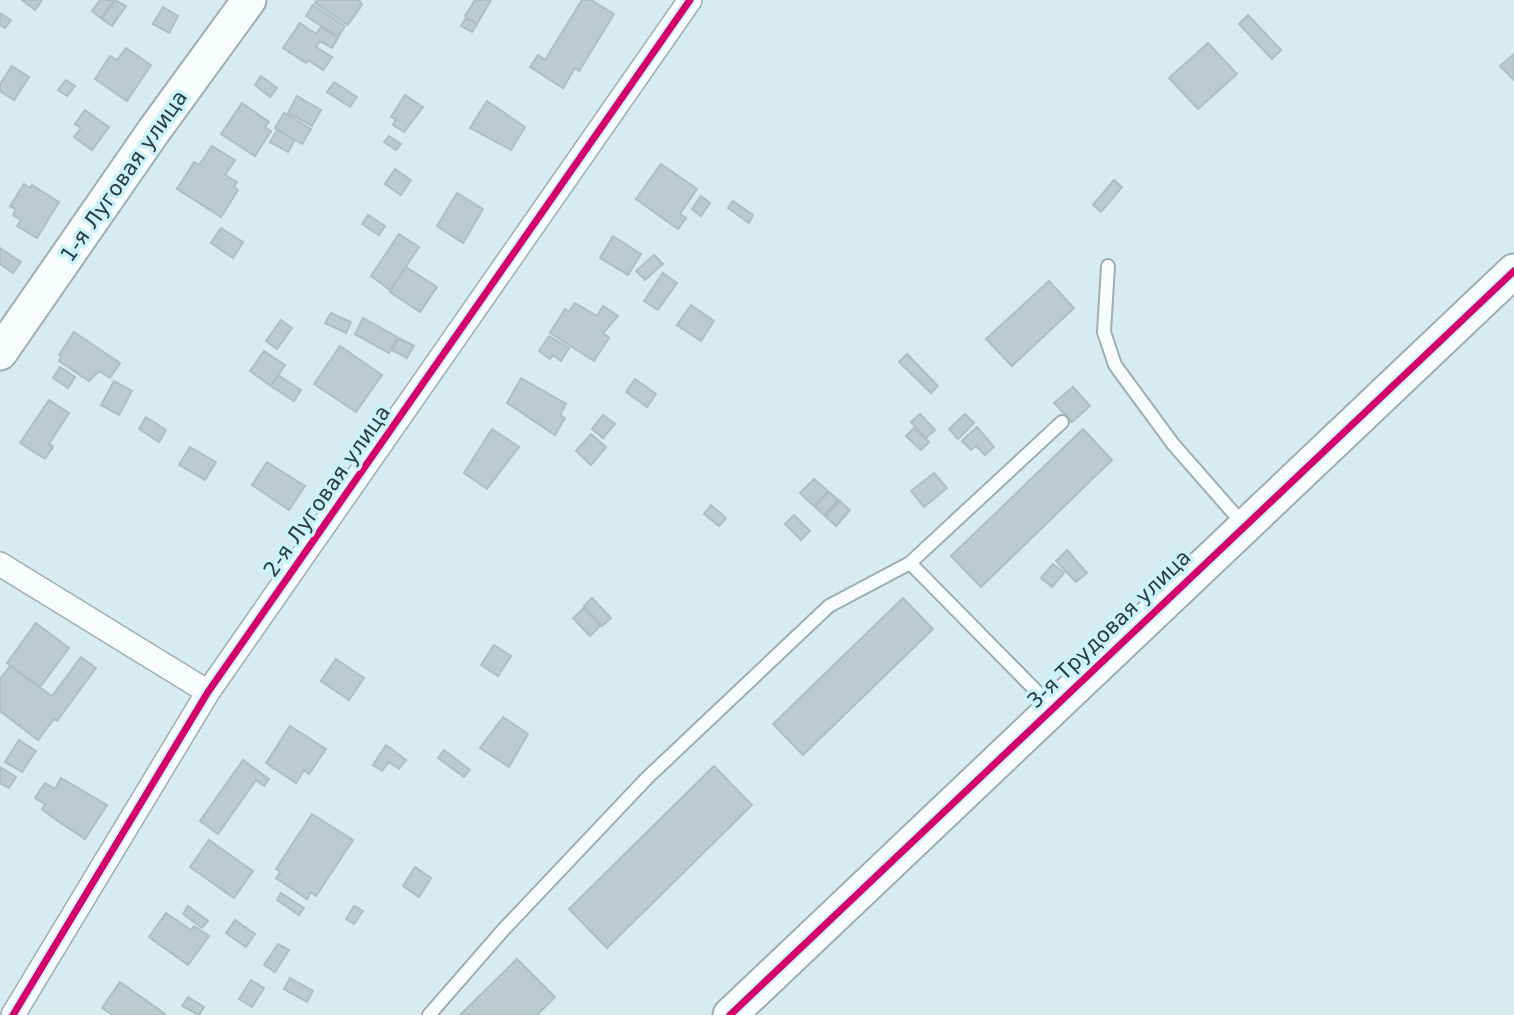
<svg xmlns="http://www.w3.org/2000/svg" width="1514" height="1015" font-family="'DejaVu Sans',sans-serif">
  <rect width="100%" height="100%" fill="#d6ecf1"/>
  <path fill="#baccd0" stroke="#adbfc3" stroke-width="2" d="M 22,0 L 42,0 L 35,10 Z
    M 100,0 L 114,0 L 101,18 L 92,11 Z
    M 115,0 L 126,6 L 112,26 L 102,19 Z
    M 317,0 L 359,0 L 362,5 L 348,25 L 315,3 Z
    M 475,0 L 491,0 L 477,24 L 465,16 Z
    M 582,0 L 591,0 L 614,14 L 579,71 L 575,68 L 563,88 L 530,67 L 538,55 L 545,60 Z
    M 313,5 L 345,26 L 338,37 L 306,16 Z
    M 163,7 L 178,16 L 169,33 L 153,24 Z
    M 0,13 L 11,20 L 5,28 L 0,25 Z
    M 1248,15 L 1281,50 L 1272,59 L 1239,24 Z
    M 466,18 L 477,24 L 472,32 L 461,26 Z
    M 300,23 L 316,34 L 321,27 L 338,38 L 332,48 L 320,41 L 316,47 L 332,57 L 323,70 L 308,60 L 306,63 L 283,48 Z
    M 1208,43 L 1237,74 L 1198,109 L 1169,78 Z
    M 126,48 L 151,65 L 127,101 L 95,79 L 110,56 L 117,60 Z
    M 1514,54 L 1514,80 L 1500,66 Z
    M 12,66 L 29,77 L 14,100 L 0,91 L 0,84 Z
    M 261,76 L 277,88 L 270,97 L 255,85 Z
    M 66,80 L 75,86 L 67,96 L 58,90 Z
    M 334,82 L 357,97 L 350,107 L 327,92 Z
    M 405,95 L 423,107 L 404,132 L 393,125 L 396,119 L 391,117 Z
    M 297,96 L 321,110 L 312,126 L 288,113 Z
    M 487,101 L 525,127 L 511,150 L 470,128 Z
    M 242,103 L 269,122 L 265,127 L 271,131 L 255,156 L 221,134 Z
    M 85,110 L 109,127 L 92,150 L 74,137 L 81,128 L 75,124 Z
    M 284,113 L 311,129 L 302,144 L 275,128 Z
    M 277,130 L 295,140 L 288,152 L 270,142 Z
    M 389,136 L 401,144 L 396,150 L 384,142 Z
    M 212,146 L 235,160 L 225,175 L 237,182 L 234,187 L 238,190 L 221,217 L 177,189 L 194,162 L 199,165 Z
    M 661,164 L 697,189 L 680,214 L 686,218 L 678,229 L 636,199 Z
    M 395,169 L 411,180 L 401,195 L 385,184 Z
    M 1114,180 L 1122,187 L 1101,212 L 1093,205 Z
    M 24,184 L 30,188 L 32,185 L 59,202 L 37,238 L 17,226 L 21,220 L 13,215 L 16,209 L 10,206 Z
    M 457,193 L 483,209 L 463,243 L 437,226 Z
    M 701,196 L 710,203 L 701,216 L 692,209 Z
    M 733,201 L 753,215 L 749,223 L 728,208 Z
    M 368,215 L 385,226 L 379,235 L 362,224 Z
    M 221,228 L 243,242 L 233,258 L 211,243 Z
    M 399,234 L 419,247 L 390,290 L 371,276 Z
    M 613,236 L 641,254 L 628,275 L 600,258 Z
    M 0,248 L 21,262 L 13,273 L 0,264 Z
    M 654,255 L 663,264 L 645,280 L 636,271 Z
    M 406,267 L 437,287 L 420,312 L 390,292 Z
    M 663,273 L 677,283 L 658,310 L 644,301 Z
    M 1049,281 L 1074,308 L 1012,366 L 986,339 Z
    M 575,303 L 597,316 L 603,306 L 618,316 L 603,333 L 609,338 L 594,361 L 550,333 L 565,309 L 569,312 Z
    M 691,305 L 714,321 L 701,341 L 677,325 Z
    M 331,313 L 351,322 L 346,333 L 325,323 Z
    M 363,318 L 397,337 L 389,353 L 355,334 Z
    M 281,320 L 292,328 L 277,349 L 266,341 Z
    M 74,332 L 120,363 L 110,378 L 99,371 L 89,381 L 59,361 L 62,356 L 59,355 Z
    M 549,336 L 569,348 L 561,361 L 553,355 L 550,359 L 539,351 Z
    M 399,338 L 414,346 L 407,358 L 392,350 Z
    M 340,346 L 382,375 L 356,412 L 314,384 Z
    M 264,351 L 285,365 L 271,386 L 250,371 Z
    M 907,354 L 938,386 L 931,393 L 899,362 Z
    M 60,367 L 75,377 L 68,388 L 53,378 Z
    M 278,375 L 301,390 L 294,401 L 271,386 Z
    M 521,378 L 566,404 L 560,415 L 565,418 L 555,435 L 507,403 Z
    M 635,379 L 656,394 L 647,407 L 626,392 Z
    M 114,381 L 132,391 L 119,415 L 101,405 Z
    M 1073,387 L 1090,406 L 1072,422 L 1054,403 Z
    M 49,400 L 69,413 L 49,444 L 53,447 L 45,459 L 20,443 Z
    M 920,414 L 935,430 L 926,438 L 911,422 Z
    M 965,414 L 974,423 L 958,439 L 949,429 Z
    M 603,415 L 615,424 L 603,438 L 592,429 Z
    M 146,417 L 166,430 L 159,442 L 139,429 Z
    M 977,427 L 994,447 L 985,455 L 976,446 L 971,450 L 962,441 Z
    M 914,428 L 929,442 L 921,450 L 906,436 Z
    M 492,429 L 519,447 L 487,489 L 464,473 Z
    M 1083,429 L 1112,460 L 981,587 L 951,556 Z
    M 591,434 L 606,447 L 591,465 L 576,451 Z
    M 190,447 L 216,462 L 205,480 L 179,465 Z
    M 267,462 L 305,486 L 289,510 L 252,485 Z
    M 934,473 L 947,488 L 924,507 L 911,491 Z
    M 814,479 L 828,491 L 814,506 L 800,493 Z
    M 829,492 L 838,500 L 824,515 L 815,507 Z
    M 840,501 L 850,510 L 836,526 L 825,516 Z
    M 711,505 L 726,518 L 719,526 L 704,514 Z
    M 794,515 L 810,531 L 801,540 L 785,524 Z
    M 1067,550 L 1087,573 L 1076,582 L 1056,561 Z
    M 1053,564 L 1064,573 L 1052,587 L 1041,578 Z
    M 592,598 L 611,618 L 602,626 L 584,606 Z
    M 903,598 L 933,629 L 803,755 L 773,724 Z
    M 584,608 L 600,626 L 590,636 L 573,618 Z
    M 36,623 L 69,648 L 40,687 L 7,663 Z
    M 494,645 L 511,656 L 498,676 L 481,665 Z
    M 81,657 L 96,668 L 57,721 L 54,719 L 38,740 L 0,711 L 0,679 L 10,666 L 52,696 Z
    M 336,659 L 364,678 L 349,700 L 321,681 Z
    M 503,717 L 528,734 L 509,767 L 480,748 Z
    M 290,726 L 326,749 L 309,774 L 304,770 L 296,783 L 266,763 Z
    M 19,740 L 36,751 L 22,772 L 5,762 Z
    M 386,745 L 406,760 L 399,769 L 389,762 L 382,771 L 373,765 Z
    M 444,750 L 470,770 L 464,777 L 438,758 Z
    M 243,760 L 269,779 L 264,786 L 256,780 L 218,834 L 200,821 Z
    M 714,766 L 752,805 L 607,948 L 569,909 Z
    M 0,767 L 16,777 L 9,788 L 0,783 Z
    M 61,778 L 107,805 L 85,839 L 52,817 L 42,809 L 45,804 L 35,798 L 45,783 L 55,789 Z
    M 312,814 L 353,840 L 316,896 L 311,892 L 307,899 L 276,878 L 281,872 L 276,869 Z
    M 209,840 L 253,871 L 234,898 L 190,867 Z
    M 415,867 L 431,878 L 419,897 L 403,886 Z
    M 281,893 L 304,908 L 299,915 L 277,900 Z
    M 188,906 L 208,921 L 202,928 L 183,914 Z
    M 354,906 L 363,911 L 354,924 L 346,919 Z
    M 166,913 L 191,930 L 194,926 L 209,936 L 188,965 L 149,937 Z
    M 235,920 L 255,934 L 246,947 L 226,933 Z
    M 278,944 L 289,950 L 275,972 L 264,965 Z
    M 517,959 L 555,997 L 537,1015 L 460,1015 Z
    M 290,978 L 313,991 L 307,1002 L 284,989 Z
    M 251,980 L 264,988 L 252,1007 L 239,999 Z
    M 120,982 L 165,1014 L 164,1015 L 113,1015 L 102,1008 Z
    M 188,997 L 204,1007 L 199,1015 L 182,1006 Z"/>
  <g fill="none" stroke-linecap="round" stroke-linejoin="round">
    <defs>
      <path id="lane" d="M 1108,266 L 1104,332 L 1115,365 L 1173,444 L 1244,525
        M 910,563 L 1052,707
        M 429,1015 L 504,929 L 647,778 L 829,606 L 910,563 L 1062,422"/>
      <path id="street" d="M 0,564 L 208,692
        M 13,1015 L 208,692 L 690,0"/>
      <path id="secondary" d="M 0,353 L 153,132 L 249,0
        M 730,1015 L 1514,271"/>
    </defs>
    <use href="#lane" stroke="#9daeb2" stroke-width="16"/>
    <use href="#street" stroke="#9daeb2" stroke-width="26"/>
    <use href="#secondary" stroke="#9daeb2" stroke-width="37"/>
    <use href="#lane" stroke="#f9fcfd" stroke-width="12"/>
    <use href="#street" stroke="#f9fcfd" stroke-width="23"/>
    <use href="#secondary" stroke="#f9fcfd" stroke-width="33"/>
    <defs>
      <path id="cycleway" d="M 13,1015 L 208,692 L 690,0
        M 730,1015 L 1514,271"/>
    </defs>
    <use href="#cycleway" stroke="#cbf3fc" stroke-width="11"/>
    <use href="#cycleway" stroke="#d6006c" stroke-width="7"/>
  </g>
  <g text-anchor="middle" stroke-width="7" stroke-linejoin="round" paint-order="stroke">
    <g font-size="21" fill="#2b3b3e" stroke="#cbf3fc">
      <text transform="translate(124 176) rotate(-55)" y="7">1-я Луговая улица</text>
      <text transform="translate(327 491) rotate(-55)" y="7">2-я Луговая улица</text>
      <text transform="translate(1109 629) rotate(-44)" y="7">3-я Трудовая улица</text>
    </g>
  </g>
</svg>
